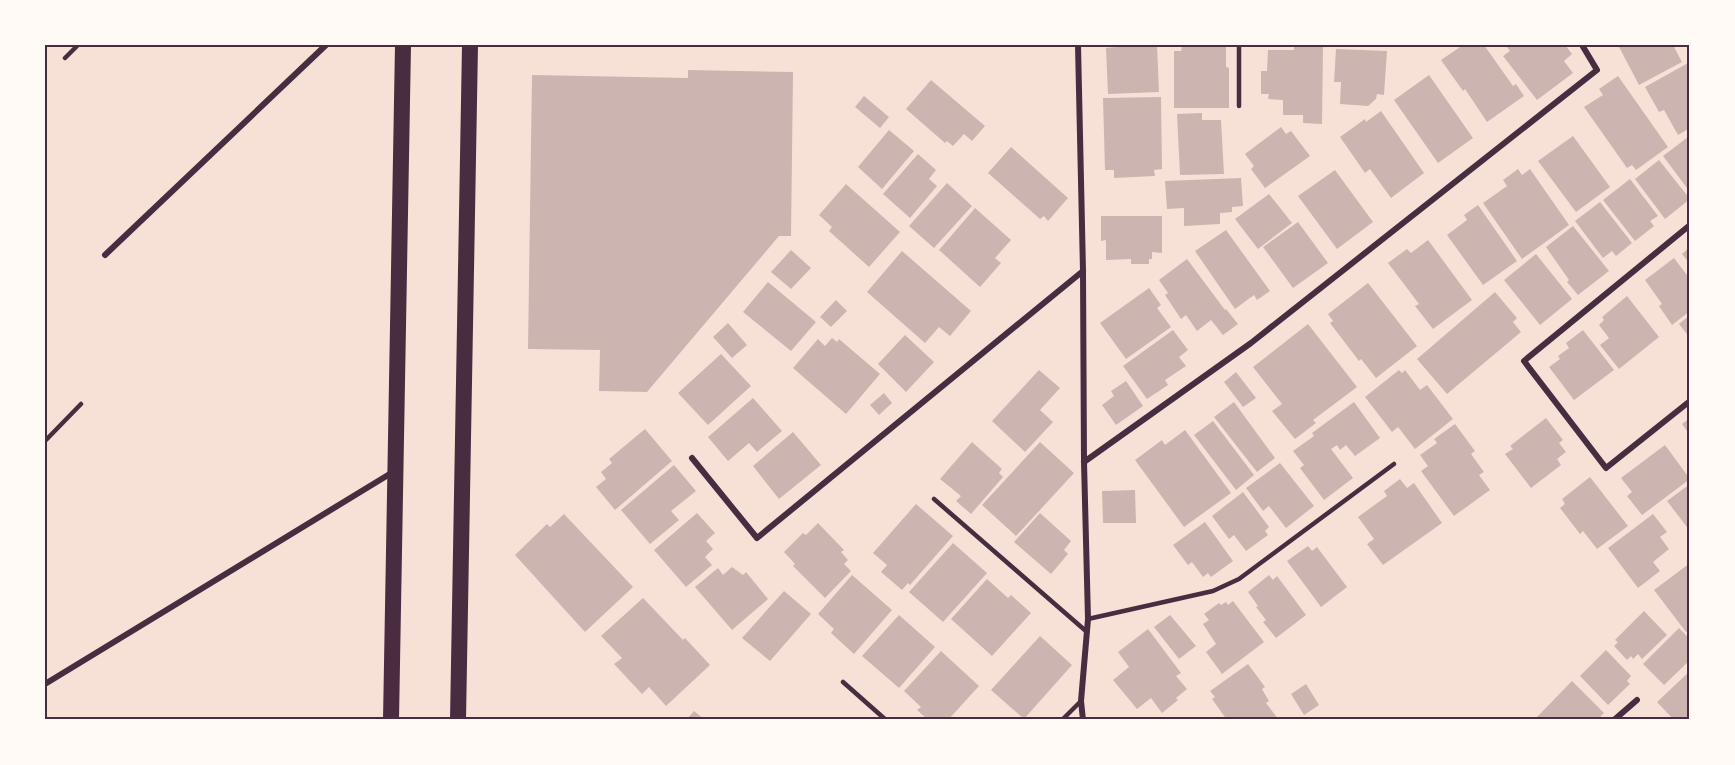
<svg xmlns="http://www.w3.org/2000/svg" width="1735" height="765" font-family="'Fira Sans Condensed',sans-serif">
  <rect width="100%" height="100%" fill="#f7e1d7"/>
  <path fill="#ccb4b1" d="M 1116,45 L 1157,45 L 1159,92 L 1108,94 L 1106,48 L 1116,47 Z
    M 1463,45 L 1484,45 L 1513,86 L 1516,84 L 1524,96 L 1487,122 L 1465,89 L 1463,91 L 1441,60 Z
    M 1509,45 L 1565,45 L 1572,54 L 1564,61 L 1573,73 L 1537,100 L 1503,56 L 1510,51 L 1507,47 Z
    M 1618,45 L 1673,45 L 1682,62 L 1639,85 Z
    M 1182,46 L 1226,46 L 1226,67 L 1229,68 L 1229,108 L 1174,108 L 1174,51 L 1181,51 Z
    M 1294,47 L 1323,47 L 1322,124 L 1303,123 L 1303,115 L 1283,115 L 1283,100 L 1268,99 L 1269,94 L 1261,94 L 1261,71 L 1267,71 L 1268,50 L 1294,50 Z
    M 1336,49 L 1387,51 L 1384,95 L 1377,94 L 1376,99 L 1368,106 L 1340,104 L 1341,82 L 1334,82 Z
    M 1688,63 L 1690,67 L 1690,128 L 1678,135 L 1664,110 L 1659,112 L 1645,87 Z
    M 688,70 L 793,72 L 791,236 L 779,236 L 647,392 L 599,391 L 600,350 L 528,349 L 532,75 L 688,78 Z
    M 1429,75 L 1473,138 L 1438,163 L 1394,100 Z
    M 1618,76 L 1668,147 L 1636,170 L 1632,165 L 1627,168 L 1584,107 L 1603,95 L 1599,89 Z
    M 931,80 L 985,126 L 972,141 L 964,134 L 953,146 L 947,141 L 945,143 L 906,109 Z
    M 864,96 L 889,117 L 880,128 L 855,107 Z
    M 1161,97 L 1162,169 L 1154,170 L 1155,176 L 1114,178 L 1114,170 L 1105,170 L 1103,98 Z
    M 1381,111 L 1424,173 L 1391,198 L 1370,169 L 1365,173 L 1340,137 L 1365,119 L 1366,122 Z
    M 1202,113 L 1202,120 L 1221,120 L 1224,174 L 1180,175 L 1177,114 Z
    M 1281,127 L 1286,134 L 1291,131 L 1310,156 L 1265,188 L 1251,169 L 1254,166 L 1245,154 Z
    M 889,130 L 914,151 L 882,189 L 858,167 Z
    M 1573,136 L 1610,187 L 1576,212 L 1538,161 Z
    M 1688,137 L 1690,140 L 1690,192 L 1663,156 Z
    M 1011,147 L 1068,198 L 1048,221 L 1044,216 L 1040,219 L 988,173 Z
    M 918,154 L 936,170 L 929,179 L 937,186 L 910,218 L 883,194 Z
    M 1659,160 L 1690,199 L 1665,219 L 1635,179 Z
    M 1518,169 L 1522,175 L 1530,169 L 1569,225 L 1522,259 L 1483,203 L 1507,186 L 1503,180 Z
    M 1335,170 L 1373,222 L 1337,249 L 1298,196 Z
    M 1241,178 L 1243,206 L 1232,207 L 1232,212 L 1220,213 L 1220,224 L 1184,226 L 1184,208 L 1167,209 L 1165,181 Z
    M 1630,179 L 1658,216 L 1650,221 L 1654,226 L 1635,241 L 1603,200 Z
    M 947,183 L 972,206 L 934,248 L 909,226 Z
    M 846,184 L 900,232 L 869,267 L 829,231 L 832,227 L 819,215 Z
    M 1269,194 L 1292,223 L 1258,249 L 1235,219 Z
    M 1600,202 L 1632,243 L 1616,256 L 1612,251 L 1603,258 L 1575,221 Z
    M 1478,205 L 1517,261 L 1483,285 L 1447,235 L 1467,220 L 1464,215 Z
    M 975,208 L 1011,240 L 995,258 L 1001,263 L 980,287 L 939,250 Z
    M 1101,216 L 1162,216 L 1162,253 L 1152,252 L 1152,259 L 1149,259 L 1149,264 L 1131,264 L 1131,259 L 1106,260 L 1106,240 L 1101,241 Z
    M 1298,222 L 1328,263 L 1293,288 L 1263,247 Z
    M 1573,226 L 1609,271 L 1578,295 L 1567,282 L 1569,280 L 1546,247 Z
    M 1226,230 L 1270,291 L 1257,300 L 1254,295 L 1235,309 L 1195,251 Z
    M 1428,240 L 1472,300 L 1433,329 L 1415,306 L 1419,304 L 1388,263 L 1407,249 L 1411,253 Z
    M 1690,247 L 1690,264 L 1682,254 Z
    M 791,250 L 811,268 L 791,289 L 771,272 Z
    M 902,251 L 971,311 L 950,336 L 939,327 L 925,343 L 867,292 Z
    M 1536,254 L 1572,299 L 1540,325 L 1504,280 Z
    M 1674,258 L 1690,279 L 1690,311 L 1672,325 L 1659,306 L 1662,304 L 1645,280 Z
    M 1187,259 L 1225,310 L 1226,309 L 1238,324 L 1223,335 L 1211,320 L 1197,331 L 1186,315 L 1181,319 L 1165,295 L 1168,293 L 1159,280 Z
    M 768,282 L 816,322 L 791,351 L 743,312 Z
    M 1368,283 L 1417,346 L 1376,378 L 1361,359 L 1359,361 L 1330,323 L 1333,321 L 1328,314 Z
    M 1149,288 L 1161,305 L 1157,308 L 1171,327 L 1126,359 L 1100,323 Z
    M 1495,292 L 1517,318 L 1513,322 L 1521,332 L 1447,394 L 1417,359 Z
    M 1627,296 L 1659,337 L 1619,369 L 1600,345 L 1609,338 L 1599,325 L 1604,320 L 1602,317 Z
    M 836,300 L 847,311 L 831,327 L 820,317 Z
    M 1690,315 L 1690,338 L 1679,324 Z
    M 728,323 L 747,345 L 732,358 L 713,337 Z
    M 1308,324 L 1357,387 L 1313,420 L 1316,423 L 1295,439 L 1272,411 L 1282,404 L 1253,367 Z
    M 1173,330 L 1188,350 L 1179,357 L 1186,366 L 1165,380 L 1168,385 L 1147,399 L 1123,366 Z
    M 1583,330 L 1614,370 L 1574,400 L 1549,367 L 1560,359 L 1558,356 L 1569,348 L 1566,343 Z
    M 905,335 L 934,362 L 906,392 L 878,364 Z
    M 832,338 L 837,342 L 839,339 L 880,374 L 846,414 L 793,368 L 818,339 L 825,346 Z
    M 721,354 L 751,386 L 708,425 L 678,393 Z
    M 1039,370 L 1060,388 L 1040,410 L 1053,422 L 1025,452 L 992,421 Z
    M 1399,370 L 1402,373 L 1405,370 L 1420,390 L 1427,385 L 1453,419 L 1415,449 L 1398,427 L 1392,432 L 1365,397 Z
    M 1236,372 L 1256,398 L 1243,407 L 1224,382 Z
    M 1126,381 L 1143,406 L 1116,425 L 1102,405 L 1114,396 L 1111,391 Z
    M 884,393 L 892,403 L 879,415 L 870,405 Z
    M 753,398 L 782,431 L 757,452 L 749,443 L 728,461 L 708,437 Z
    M 1234,402 L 1275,458 L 1257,472 L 1214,417 Z
    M 1354,402 L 1380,438 L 1355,456 L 1346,445 L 1340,450 L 1337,445 L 1331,449 L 1353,478 L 1324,500 L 1300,468 L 1304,465 L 1293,451 L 1314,436 L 1312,433 Z
    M 1546,418 L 1563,440 L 1559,443 L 1566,452 L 1557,459 L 1561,465 L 1531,488 L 1505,454 L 1513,449 L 1510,446 Z
    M 1690,418 L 1690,435 L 1682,424 Z
    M 1213,421 L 1254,475 L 1236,490 L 1194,435 Z
    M 1455,424 L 1475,451 L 1471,454 L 1484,472 L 1479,475 L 1490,490 L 1454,516 L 1421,471 L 1428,466 L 1420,455 L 1437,443 L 1434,439 Z
    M 645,429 L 672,461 L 615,510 L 596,487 L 606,479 L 601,472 L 612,463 L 609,459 Z
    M 1185,430 L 1231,493 L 1184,527 L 1135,460 L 1162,440 L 1165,445 Z
    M 793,432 L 821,465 L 779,499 L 753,466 Z
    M 972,442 L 1002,469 L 999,473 L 1003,477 L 971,514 L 956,501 L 961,496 L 940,479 Z
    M 1040,442 L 1074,473 L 1016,536 L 982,505 Z
    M 1665,445 L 1690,479 L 1642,515 L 1627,496 L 1632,492 L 1621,478 Z
    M 1280,463 L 1314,506 L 1286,528 L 1269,506 L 1263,511 L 1246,488 Z
    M 674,465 L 696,491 L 671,511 L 679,520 L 650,544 L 621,510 Z
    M 1590,477 L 1628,526 L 1597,549 L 1583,531 L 1580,534 L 1560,508 L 1565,504 L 1562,499 Z
    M 1400,479 L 1407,488 L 1414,483 L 1442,523 L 1383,565 L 1367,544 L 1374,539 L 1358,517 L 1387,496 L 1384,491 Z
    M 1690,484 L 1690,531 L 1667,501 Z
    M 1135,490 L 1136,523 L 1103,523 L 1102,491 Z
    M 1243,492 L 1269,527 L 1265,531 L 1268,535 L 1246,551 L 1234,535 L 1229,539 L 1212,516 Z
    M 916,504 L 953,536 L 910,585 L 908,583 L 902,590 L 881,572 L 887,565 L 873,553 Z
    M 697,513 L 715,533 L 706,541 L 713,549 L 705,557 L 712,565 L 686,587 L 654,550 Z
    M 1040,513 L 1071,541 L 1064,550 L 1068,554 L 1051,574 L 1014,542 Z
    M 564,514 L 633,587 L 585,632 L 515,555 L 547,524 L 550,527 Z
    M 1653,514 L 1667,532 L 1660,537 L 1669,549 L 1653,562 L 1660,571 L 1638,588 L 1608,548 Z
    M 1205,522 L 1233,561 L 1211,577 L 1208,573 L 1203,577 L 1192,562 L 1188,565 L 1173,545 Z
    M 818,523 L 844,550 L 841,552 L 848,560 L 844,564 L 851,571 L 825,598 L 793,566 L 795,564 L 784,552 L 803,533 L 806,535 Z
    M 953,543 L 987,573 L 943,622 L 909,592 Z
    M 1308,546 L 1312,551 L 1317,547 L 1347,587 L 1321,607 L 1287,561 Z
    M 1690,563 L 1690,629 L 1686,632 L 1654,590 Z
    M 732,567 L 743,575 L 746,572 L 768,599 L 732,630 L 695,587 L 718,568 L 723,575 Z
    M 852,575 L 892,610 L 854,654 L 831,633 L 834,629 L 818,614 Z
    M 1269,575 L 1273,580 L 1277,576 L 1306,615 L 1276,638 L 1263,622 L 1266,620 L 1256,607 L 1258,606 L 1248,592 Z
    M 987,579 L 1008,598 L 1011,595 L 1031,613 L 992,656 L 951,619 Z
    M 784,591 L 811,614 L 770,661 L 742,638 Z
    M 643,598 L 683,640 L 685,638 L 710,665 L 666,706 L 649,687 L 642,694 L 614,664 L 622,658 L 601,636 Z
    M 1233,601 L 1264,642 L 1222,674 L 1206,652 L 1216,644 L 1203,624 L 1209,620 L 1204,614 L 1219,603 L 1221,605 L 1226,602 L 1228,605 Z
    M 1644,611 L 1667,635 L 1642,659 L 1638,654 L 1633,659 L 1631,656 L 1627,660 L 1614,646 L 1618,642 L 1615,640 Z
    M 899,615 L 935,647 L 899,688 L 862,656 Z
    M 1170,615 L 1196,646 L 1179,659 L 1154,627 Z
    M 1679,628 L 1690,639 L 1690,660 L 1664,685 L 1643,664 Z
    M 1148,629 L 1181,673 L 1176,676 L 1187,689 L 1176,698 L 1178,700 L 1162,713 L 1151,698 L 1137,709 L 1113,680 L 1129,667 L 1118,652 Z
    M 1040,636 L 1072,665 L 1024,719 L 991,690 Z
    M 1606,650 L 1631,676 L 1627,681 L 1630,684 L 1608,705 L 1580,676 Z
    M 941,651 L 979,686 L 948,720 L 928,720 L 917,710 L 921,707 L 904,691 Z
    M 1248,664 L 1265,687 L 1262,689 L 1269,701 L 1266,703 L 1279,720 L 1227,720 L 1212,699 L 1215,697 L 1210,691 Z
    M 1690,671 L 1690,720 L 1674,720 L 1657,702 Z
    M 1572,681 L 1604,713 L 1597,720 L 1538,720 L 1536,718 Z
    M 1306,684 L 1319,705 L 1304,715 L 1291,694 Z
    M 694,711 L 705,720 L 686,720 Z"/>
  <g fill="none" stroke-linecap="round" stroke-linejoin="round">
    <path stroke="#4a2c40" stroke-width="4.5" d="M 65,58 L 78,45
      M 1239,106 L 1239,45
      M 45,441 L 81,404
      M 934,499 L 1087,632
      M 1088,619 L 1213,591 L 1239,579 L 1394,464
      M 843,682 L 886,720
      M 1062,720 L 1081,701"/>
    <path stroke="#4a2c40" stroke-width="6" d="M 1078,45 L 1083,271 L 1084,462 L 1088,619 L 1081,701 L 1083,720
      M 1690,225 L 1524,361 L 1606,468 L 1690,401
      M 105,255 L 326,45
      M 692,458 L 757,538 L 1083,271
      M 1084,462 L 1251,343 L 1597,70 L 1582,45
      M 45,684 L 393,472
      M 1614,720 L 1637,700"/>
    <path stroke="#4a2c40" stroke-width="16" d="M 391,720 L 403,45
      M 458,720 L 470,45"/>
  </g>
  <rect width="1735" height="765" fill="none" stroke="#fffaf5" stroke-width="93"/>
  <rect x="46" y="46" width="1642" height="672" fill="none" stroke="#4a2c40" stroke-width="2"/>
</svg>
